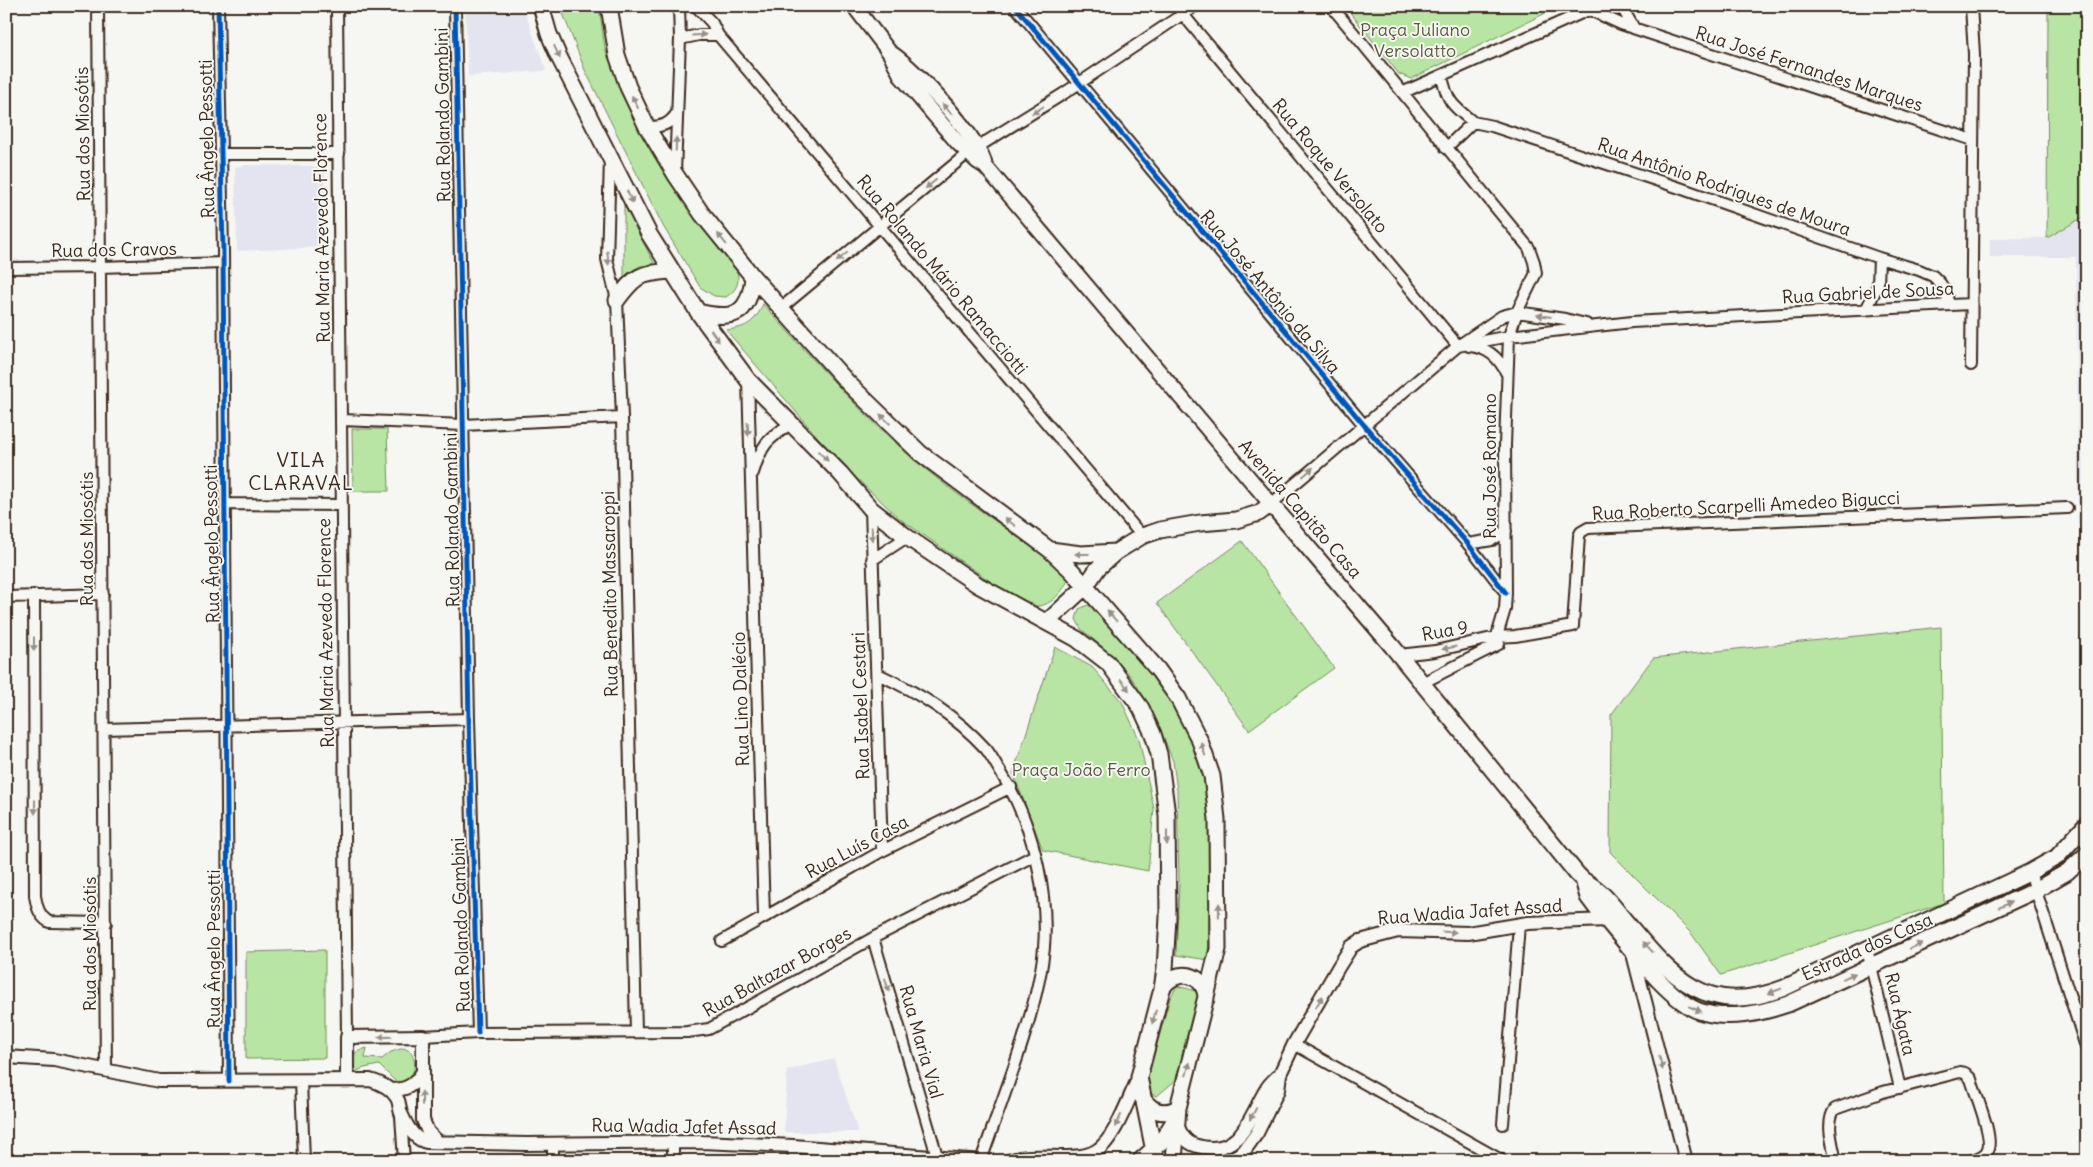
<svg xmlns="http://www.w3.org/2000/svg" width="2093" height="1167" font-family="Delius,sans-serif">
  <rect width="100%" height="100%" fill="#f6f6f2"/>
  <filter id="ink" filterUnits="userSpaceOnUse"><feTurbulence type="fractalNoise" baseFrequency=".02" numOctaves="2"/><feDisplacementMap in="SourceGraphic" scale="10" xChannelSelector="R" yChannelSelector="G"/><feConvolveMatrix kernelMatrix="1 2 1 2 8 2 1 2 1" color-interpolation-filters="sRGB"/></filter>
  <g filter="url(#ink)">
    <path fill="#e4e4f0" d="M 465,6 L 526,6 L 526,15 L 546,71 L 468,76 Z
      M 2048,6 L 2087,6 L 2087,522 L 2078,524 L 2076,257 L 1990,257 L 1990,239 L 2047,238 Z
      M 246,165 L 312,166 L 319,168 L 325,173 L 325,247 L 237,251 L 235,167 Z
      M 834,1059 L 858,1132 L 784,1132 L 787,1070 Z"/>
    <path fill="#b8e5a3" stroke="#7a8860" d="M 560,6 L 599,6 L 605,49 L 632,115 L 664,168 L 736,268 C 740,282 738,289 726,297 L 714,296 L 700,287 L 663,226 L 585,70 Z
      M 1345,6 L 1560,6 L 1411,79 L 1399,74 Z
      M 2048,6 L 2087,6 L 2087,215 L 2047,238 Z
      M 624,205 L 655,265 L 640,266 L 624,277 Z
      M 763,304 C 817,364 871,426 934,476 C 978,511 1025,540 1070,574 C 1067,587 1052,607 1036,606 C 1030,606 1023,602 1017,600 L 899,518 L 838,461 L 726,330 C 746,328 755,323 763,304 Z
      M 352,429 L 387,429 L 389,491 L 353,491 Z
      M 1242,541 L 1334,668 L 1249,730 L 1157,603 Z
      M 1088,605 L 1098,608 L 1132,649 L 1172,701 L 1189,726 L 1207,782 L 1211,874 L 1208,960 L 1176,955 L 1179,883 L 1177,790 L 1173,761 L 1162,733 L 1143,695 L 1129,674 L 1112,655 L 1081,629 L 1076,619 L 1079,609 Z
      M 1941,627 L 1944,903 L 1721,975 L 1691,933 L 1610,852 L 1611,715 L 1653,658 Z
      M 1055,647 L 1092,667 L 1122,702 L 1139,739 L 1154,809 L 1148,871 L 1043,850 L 1013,773 Z
      M 325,950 L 325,1058 L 246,1059 L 246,952 Z
      M 1177,986 L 1197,991 L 1199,1001 L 1176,1080 L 1157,1096 L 1150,1094 L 1146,1083 L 1170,998 Z
      M 367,1048 L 365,1058 L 382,1059 L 391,1052 L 404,1048 L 411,1052 C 418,1064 414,1077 403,1084 L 395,1081 L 379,1065 L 364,1068 L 355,1072 L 354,1056 L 356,1052 Z"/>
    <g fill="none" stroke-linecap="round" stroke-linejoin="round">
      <defs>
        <path id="minor" d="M 98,6 L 106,1071
          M 218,6 L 223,251 L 229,1081
          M 337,6 L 347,1037
          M 455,6 L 469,719 L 478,1033
          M 696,6 L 712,23 L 718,35 L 1142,536
          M 1015,6 L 1364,425 L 1468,544 L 1506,593
          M 1176,6 L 1458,346
          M 1331,6 C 1399,86 1462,168 1529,248 L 1534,262 L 1536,273 L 1517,312 L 1509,336 L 1505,445 L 1506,593 L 1505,609 L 1494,646
          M 1624,6 L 1624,11 L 1634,28
          M 1590,10 L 1621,24 L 1973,140
          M 680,39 L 699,35 L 718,35
          M 1442,76 C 1447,102 1453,106 1473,122
          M 1404,92 L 1595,7
          M 647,127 C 662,127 669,125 677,113
          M 1446,148 L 1473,122 L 1492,126 L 1677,187 L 1879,258 L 1919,270 L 1933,276 L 1940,283 L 1945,291 L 1949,304
          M 222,154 L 339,154
          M 610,160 L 607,259 L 617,300 L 622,417 L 636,1032
          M 675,173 L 680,39 L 679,6
          M 6,268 L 100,267 L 223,263
          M 781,308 L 968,153 L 1063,94 L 1195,6
          M 1866,310 L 1878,285 L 1879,258
          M 1458,346 L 1509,336 L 1632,322 L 1970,304
          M 1469,346 C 1488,347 1499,358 1507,374
          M 1971,365 L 1974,54 L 1971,6
          M 748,380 L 764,916
          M 342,420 L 464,425 L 622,417
          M 753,473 C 762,444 766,441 790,424
          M 225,504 L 342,505
          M 1271,504 L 1458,346 L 1502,316 L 1517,312 L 1565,319 L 1586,324
          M 871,509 L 882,851
          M 1468,544 L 1492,540 L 1506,531
          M 872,560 L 907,537
          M 34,595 L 35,896 C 37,907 39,916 49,922 L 106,923
          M 6,597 L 103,594
          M 1399,655 L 1435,651 L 1496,637 L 1515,636 L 1573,626 L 1579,536 L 1581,532 L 1588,528 L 2067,508
          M 878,674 C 919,693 955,715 986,749 C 991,755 995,763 1000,771 C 1035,826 1053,905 1041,970 C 1029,1034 1002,1099 981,1161
          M 1422,683 L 1499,644
          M 104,729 L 469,719
          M 2080,833 L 2087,846
          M 2030,872 L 2087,1050
          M 873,938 L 937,1156
          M 722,941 L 882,851 L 1011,787
          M 1867,949 L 1900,1088
          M 423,1036 L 478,1033 L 687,1032 L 709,1029 L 873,938 L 1035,855
          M 1294,1044 L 1503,1161
          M 301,1080 L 304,1161
          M 401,1116 L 404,1161
          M 1503,1124 L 1519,925
          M 673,1143 L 673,1161
          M 793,1146 L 794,1161
          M 553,1161 L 553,1143
          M 1836,1161 C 1833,1146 1825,1122 1835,1109 L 1883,1092 L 1960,1072 L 1965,1073 L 1971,1079 C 1975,1094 1995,1139 1987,1151 C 1984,1156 1976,1159 1970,1161"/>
        <path id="tertiary" d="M 1632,950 L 1686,1161
          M 6,1057 L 54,1060 L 159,1081 L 370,1080 C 381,1083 391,1088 397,1098 C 400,1103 399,1108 401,1113 C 406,1125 414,1140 427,1142 L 527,1144 L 702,1142 L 793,1146 L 981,1161
          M 347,1080 L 347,1037 L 423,1036 L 423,1120 L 428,1132 L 438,1142
          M 391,1090 C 405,1090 414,1086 422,1073
          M 1176,1122 C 1181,1136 1187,1145 1202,1147 C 1242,1155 1250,1115 1267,1088 C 1270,1083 1275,1079 1280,1074
          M 1008,1161 C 1026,1155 1043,1157 1062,1157 C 1073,1157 1086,1157 1096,1151 C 1115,1140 1129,1097 1139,1077
          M 1229,1161 L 1244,1151 L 1257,1133 L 1278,1090 L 1280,1074 L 1294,1044 L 1339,966 L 1351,947 L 1360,941 L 1398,931 L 1468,933 L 1528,923 L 1608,920 L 1611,917"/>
        <path id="secondary" d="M 854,6 L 890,53 L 902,77 L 958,143 L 977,161 L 985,166 L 1271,504
          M 891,53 C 915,69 980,138 985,166"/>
        <path id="primary" d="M 541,6 L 549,34 L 558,55 L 649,234 L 698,312 L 748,380 L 840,473 L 871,509 L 907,537 L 978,585 L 1077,639 L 1108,663 L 1141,708 L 1153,734 L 1159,754 L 1167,815 L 1168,917 L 1165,969 L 1162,989 L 1139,1077 L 1156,1161
          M 609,6 L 617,55 L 628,87 L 647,127 L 675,174 L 702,214 L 753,277 L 848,383 L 920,453 L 1050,550 L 1072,571 L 1158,670 L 1178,698 L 1200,741 L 1212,776 L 1217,819 L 1218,949 L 1178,1108 L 1174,1161
          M 617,300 C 636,274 640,274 671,271
          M 698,312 C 734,321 749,315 753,277
          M 1050,550 L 1081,554 L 1116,552
          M 1047,622 L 1085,587 L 1098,568 L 1116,552 L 1142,536 L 1160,530 L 1200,523 L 1236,520 L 1259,513 L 1271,504 L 1392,646 L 1577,874 L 1583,880 L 1588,897 L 1597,909 C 1621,935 1667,1000 1699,1011 C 1728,1021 1761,1013 1788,1004 L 2036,890 L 2067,872 L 2087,854
          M 1583,880 C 1603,891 1612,905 1626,922 C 1673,978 1706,1018 1784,988 L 2030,872 L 2057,857 L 2087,824
          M 1162,989 C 1174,967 1206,972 1206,999
          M 1142,1097 C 1150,1111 1163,1116 1178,1108
          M 1140,1161 L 1161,1142 L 1176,1118"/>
      </defs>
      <use href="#minor" stroke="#3b2a1e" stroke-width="14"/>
      <use href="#tertiary" stroke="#3b2a1e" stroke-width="16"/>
      <use href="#secondary" stroke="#3b2a1e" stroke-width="18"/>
      <use href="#primary" stroke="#3b2a1e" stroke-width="19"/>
      <use href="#minor" stroke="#f6f6f2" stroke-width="10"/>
      <use href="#tertiary" stroke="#f6f6f2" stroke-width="12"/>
      <use href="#secondary" stroke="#f6f6f2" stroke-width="14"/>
      <use href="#primary" stroke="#f6f6f2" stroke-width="15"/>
      <defs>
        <path id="cycleway" d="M 218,6 L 223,251 L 229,1081
          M 455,6 L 469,719 L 478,1033
          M 1015,6 L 1364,425 L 1468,544 L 1506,593"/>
      </defs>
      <use href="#cycleway" stroke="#f6f6f2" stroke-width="8"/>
      <use href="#cycleway" stroke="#0057b8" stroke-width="5"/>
    </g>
    <defs><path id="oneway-solid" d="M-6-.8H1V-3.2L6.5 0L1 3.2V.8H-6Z" transform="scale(1.25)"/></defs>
    <g fill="#989088">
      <use href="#oneway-solid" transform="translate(699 35) rotate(-4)"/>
      <use href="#oneway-solid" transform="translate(557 52) rotate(66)"/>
      <use href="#oneway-solid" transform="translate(635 102) rotate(-116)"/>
      <use href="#oneway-solid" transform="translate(947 109) rotate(-132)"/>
      <use href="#oneway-solid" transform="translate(1038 110) rotate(148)"/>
      <use href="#oneway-solid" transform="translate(676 144) rotate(-88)"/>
      <use href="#oneway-solid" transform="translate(931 184) rotate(141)"/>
      <use href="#oneway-solid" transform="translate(630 197) rotate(63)"/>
      <use href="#oneway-solid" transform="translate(722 239) rotate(-129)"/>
      <use href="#oneway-solid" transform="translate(842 257) rotate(140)"/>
      <use href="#oneway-solid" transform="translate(608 258) rotate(84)"/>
      <use href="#oneway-solid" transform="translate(1544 316) rotate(-172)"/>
      <use href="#oneway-solid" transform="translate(715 336) rotate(55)"/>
      <use href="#oneway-solid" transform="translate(885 419) rotate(-136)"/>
      <use href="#oneway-solid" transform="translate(748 429) rotate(87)"/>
      <use href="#oneway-solid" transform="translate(823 456) rotate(44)"/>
      <use href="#oneway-solid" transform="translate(1308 472) rotate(-41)"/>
      <use href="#oneway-solid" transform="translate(1010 522) rotate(-143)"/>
      <use href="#oneway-solid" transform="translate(872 534) rotate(88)"/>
      <use href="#oneway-solid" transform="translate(1082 554) rotate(180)"/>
      <use href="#oneway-solid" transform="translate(1112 616) rotate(-132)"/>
      <use href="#oneway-solid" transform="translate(34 644) rotate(90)"/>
      <use href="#oneway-solid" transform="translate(1449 648) rotate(169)"/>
      <use href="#oneway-solid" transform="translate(1125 685) rotate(53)"/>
      <use href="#oneway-solid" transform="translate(1203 749) rotate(-108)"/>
      <use href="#oneway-solid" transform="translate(35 807) rotate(90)"/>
      <use href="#oneway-solid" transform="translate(1167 838) rotate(90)"/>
      <use href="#oneway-solid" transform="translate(2005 905) rotate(-25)"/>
      <use href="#oneway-solid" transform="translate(1219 910) rotate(-89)"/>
      <use href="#oneway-solid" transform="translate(1449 932) rotate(2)"/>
      <use href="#oneway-solid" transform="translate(1916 946) rotate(-25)"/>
      <use href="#oneway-solid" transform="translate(1648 947) rotate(-133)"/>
      <use href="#oneway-solid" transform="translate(1849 976) rotate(-24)"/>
      <use href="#oneway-solid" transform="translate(887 985) rotate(74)"/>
      <use href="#oneway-solid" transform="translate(1775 991) rotate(159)"/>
      <use href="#oneway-solid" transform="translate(1319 1002) rotate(-60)"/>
      <use href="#oneway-solid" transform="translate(1695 1009) rotate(23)"/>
      <use href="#oneway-solid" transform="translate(1154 1017) rotate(106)"/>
      <use href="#oneway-solid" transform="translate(385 1037) rotate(179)"/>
      <use href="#oneway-solid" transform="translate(1661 1063) rotate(76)"/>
      <use href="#oneway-solid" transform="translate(1188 1069) rotate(-75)"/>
      <use href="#oneway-solid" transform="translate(422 1098) rotate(-90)"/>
      <use href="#oneway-solid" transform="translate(1253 1114) rotate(119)"/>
      <use href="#oneway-solid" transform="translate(1118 1121) rotate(117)"/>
    </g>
  </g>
  <g text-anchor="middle" stroke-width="4" stroke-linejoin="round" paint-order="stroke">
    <g font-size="18" fill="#5a593f" stroke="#f6f6f2">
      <text x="1415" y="36">Praça Juliano<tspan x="1415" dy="21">Versolatto</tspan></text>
      <text x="1081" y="776">Praça João Ferro</text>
    </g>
    <g font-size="18" fill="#3b2a1e" stroke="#f6f6f2">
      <text transform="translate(1809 69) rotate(18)" y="6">Rua José Fernandes Marques</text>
      <text transform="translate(443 115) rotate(-91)" y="6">Rua Rolando Gambini</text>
      <text transform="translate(83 134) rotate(-91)" y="6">Rua dos Miosótis</text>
      <text transform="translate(207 139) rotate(-91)" y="6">Rua Ângelo Pessotti</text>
      <text transform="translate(1330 166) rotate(50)" y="6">Rua Roque Versolato</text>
      <text transform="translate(1724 187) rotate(19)" y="6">Rua Antônio Rodrigues de Moura</text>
      <text transform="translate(322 228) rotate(-91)" y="6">Rua Maria Azevedo Florence</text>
      <text transform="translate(114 250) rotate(-1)" y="6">Rua dos Cravos</text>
      <text transform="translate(942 275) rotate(50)" y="6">Rua Rolando Mário Ramacciotti</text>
      <text transform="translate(1270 292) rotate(50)" y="6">Rua José Antônio da Silva</text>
      <text transform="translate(1868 293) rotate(-3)" y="6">Rua Gabriel de Sousa</text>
      <text transform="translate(1490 466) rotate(-90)" y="6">Rua José Romano</text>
      <text transform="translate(1746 506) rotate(-3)" y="6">Rua Roberto Scarpelli Amedeo Bigucci</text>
      <text transform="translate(1300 509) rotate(49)" y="6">Avenida Capitão Casa</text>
      <text transform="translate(452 520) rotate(-91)" y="6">Rua Rolando Gambini</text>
      <text transform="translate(87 539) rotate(-90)" y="6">Rua dos Miosótis</text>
      <text transform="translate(212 544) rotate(-91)" y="6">Rua Ângelo Pessotti</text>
      <text transform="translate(610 594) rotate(-91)" y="6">Rua Benedito Massaroppi</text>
      <text transform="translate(1445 631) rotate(-10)" y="6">Rua 9</text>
      <text transform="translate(326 633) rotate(-91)" y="6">Rua Maria Azevedo Florence</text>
      <text transform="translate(741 699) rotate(-92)" y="6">Rua Lino Dalécio</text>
      <text transform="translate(861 706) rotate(-92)" y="6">Rua Isabel Cestari</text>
      <text transform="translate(857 847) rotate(-28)" y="6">Rua Luís Casa</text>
      <text transform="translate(1470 912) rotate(-4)" y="6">Rua Wadia Jafet Assad</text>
      <text transform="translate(461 925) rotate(-92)" y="6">Rua Rolando Gambini</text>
      <text transform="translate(90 944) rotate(-90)" y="6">Rua dos Miosótis</text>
      <text transform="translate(1867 947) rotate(-24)" y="6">Estrada dos Casa</text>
      <text transform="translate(214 949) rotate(-90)" y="6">Rua Ângelo Pessotti</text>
      <text transform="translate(777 972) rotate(-29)" y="6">Rua Baltazar Borges</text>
      <text transform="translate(1900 1014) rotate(77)" y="6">Rua Ágata</text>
      <text transform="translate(921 1042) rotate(74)" y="6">Rua Maria Vial</text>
      <text transform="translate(684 1127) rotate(1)" y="6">Rua Wadia Jafet Assad</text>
    </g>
    <g font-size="20" letter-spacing="1" fill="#3b2a1e" stroke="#f6f6f2">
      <text x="301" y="467">VILA<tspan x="301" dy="23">CLARAVAL</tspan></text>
    </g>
  </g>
  <rect width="2093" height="1167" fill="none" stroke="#f6f6f2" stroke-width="25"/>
  <rect x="12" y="12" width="2068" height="1142" fill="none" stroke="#3b2a1e" stroke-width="2" filter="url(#ink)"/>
</svg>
